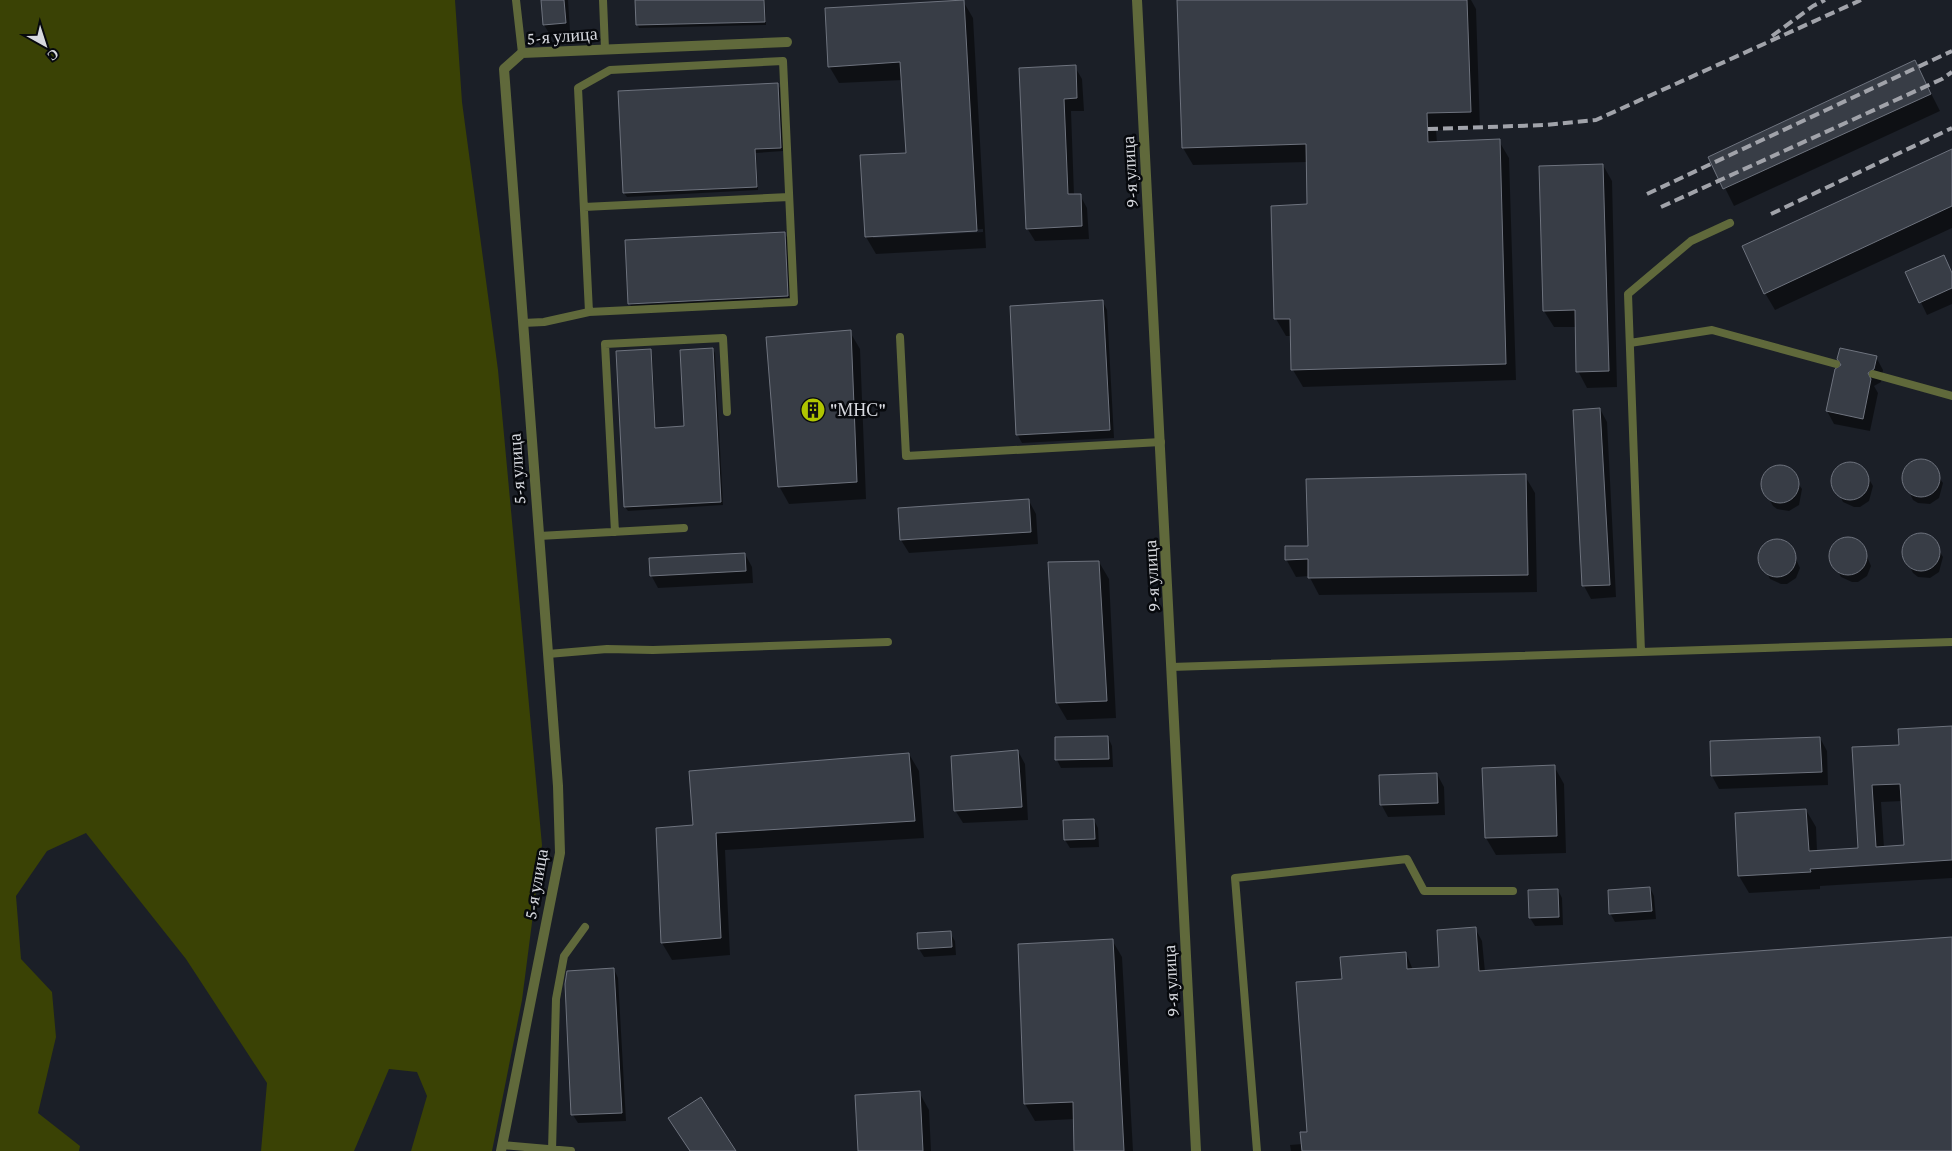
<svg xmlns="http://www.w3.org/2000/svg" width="1952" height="1151" font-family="'Crimson Pro',serif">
  <rect width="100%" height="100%" fill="#1b1f27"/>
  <path fill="#3a4205" d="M 0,0 L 455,0 L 462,102 L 498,370 L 542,845 L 522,1000 L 492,1151 L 411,1151 L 427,1096 L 417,1072 L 389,1069 L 354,1151 L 261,1151 L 267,1083 L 186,959 L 86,833 L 47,851 L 16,896 L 21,959 L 52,992 L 56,1037 L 38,1113 L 80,1146 L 79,1151 L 0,1151 Z"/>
  <path fill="#0007" fill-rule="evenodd" d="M 542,0 L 568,0 L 570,31 L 549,33 L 544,25 Z
    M 636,0 L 765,0 L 766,25 L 639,28 L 637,24 Z
    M 1178,0 L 1471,0 L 1476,9 L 1480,129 L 1436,130 L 1437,143 L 1499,141 L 1509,158 L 1516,380 L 1303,387 L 1293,370 L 1292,336 L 1286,336 L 1276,319 L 1309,206 L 1307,162 L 1193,165 L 1183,148 Z
    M 963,1 L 973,18 L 986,248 L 876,254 L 866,237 L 907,154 L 903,80 L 839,83 L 829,66 ZM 983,229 L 983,232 L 873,238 L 873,236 Z
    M 1915,62 L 1940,111 L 1734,206 L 1710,158 Z
    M 1075,67 L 1082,79 L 1084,111 L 1071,111 L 1074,195 L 1080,195 L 1087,208 L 1089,239 L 1035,241 L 1027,228 L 1021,69 Z
    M 778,85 L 780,88 L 783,151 L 756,153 L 758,190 L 627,197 L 624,193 L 619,93 Z
    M 1952,150 L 1952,228 L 1775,310 L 1765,293 Z
    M 1603,165 L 1612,181 L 1617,387 L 1587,388 L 1578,371 L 1576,327 L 1554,327 L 1544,311 Z
    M 784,233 L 787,237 L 790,300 L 632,308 L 630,304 L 626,241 Z
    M 1943,256 L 1952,272 L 1952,304 L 1927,315 L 1907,273 Z
    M 1103,302 L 1107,310 L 1114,438 L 1022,443 L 1017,434 Z
    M 850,332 L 860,349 L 866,499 L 789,504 L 779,486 Z
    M 713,349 L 715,353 L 723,505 L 628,511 L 625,507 L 650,350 L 652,354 L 656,429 L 686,428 Z
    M 1876,357 L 1883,370 L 1881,382 L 1874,386 L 1878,393 L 1870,431 L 1834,424 L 1827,411 Z
    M 1600,409 L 1607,422 L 1616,597 L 1591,599 L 1584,586 L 1574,411 Z
    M 1916,461 L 1928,462 L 1943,483 L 1939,498 L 1930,504 L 1918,503 L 1913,500 L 1903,479 L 1907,468 Z
    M 1852,463 L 1862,467 L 1873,486 L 1869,501 L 1860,507 L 1854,507 L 1843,502 L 1833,482 L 1836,470 L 1846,464 Z
    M 1776,467 L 1787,468 L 1802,489 L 1799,505 L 1789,511 L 1777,509 L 1773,506 L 1762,486 L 1766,474 Z
    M 1525,476 L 1535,493 L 1537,592 L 1319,595 L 1309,576 L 1296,577 L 1286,559 L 1309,547 Z
    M 1029,501 L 1036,514 L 1038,544 L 909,553 L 901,540 L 899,510 Z
    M 1917,535 L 1932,539 L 1943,557 L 1939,572 L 1930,578 L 1918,577 L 1913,573 L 1903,553 L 1907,542 Z
    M 1850,538 L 1863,547 L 1871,566 L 1867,576 L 1858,582 L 1852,582 L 1841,577 L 1831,557 L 1834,545 L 1844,539 Z
    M 1773,541 L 1784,541 L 1789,544 L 1800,568 L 1796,578 L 1787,584 L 1781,584 L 1770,579 L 1760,559 L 1763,547 Z
    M 745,554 L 752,567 L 753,583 L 658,588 L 651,575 Z
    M 1099,562 L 1109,579 L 1116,718 L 1067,720 L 1057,703 Z
    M 1952,727 L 1952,878 L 1820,886 L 1820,889 L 1749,893 L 1739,876 L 1736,814 L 1806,810 L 1816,827 L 1817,851 L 1859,849 L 1854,749 L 1901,746 ZM 1902,801 L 1905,846 L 1884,848 L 1881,802 Z
    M 1108,737 L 1112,746 L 1113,767 L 1061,768 L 1057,760 Z
    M 1820,738 L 1827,751 L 1828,785 L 1719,789 L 1712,776 Z
    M 1018,751 L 1025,764 L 1028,820 L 963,823 L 955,810 Z
    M 909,754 L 919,771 L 924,838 L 725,850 L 730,955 L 672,960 L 662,943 L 694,826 Z
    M 1554,766 L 1564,784 L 1566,853 L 1496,855 L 1486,838 L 1484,769 Z
    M 1437,774 L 1444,787 L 1445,815 L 1388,817 L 1381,804 Z
    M 1094,820 L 1098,828 L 1099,847 L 1070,848 L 1065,840 Z
    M 1650,888 L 1654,896 L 1656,919 L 1615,922 L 1610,913 Z
    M 1558,890 L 1562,898 L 1563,925 L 1535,926 L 1530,918 Z
    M 1475,928 L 1482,941 L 1485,972 L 1952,938 L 1952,1151 L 1291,1151 L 1290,1145 L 1302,1144 L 1308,1133 L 1343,980 L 1406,953 L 1413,970 L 1441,968 Z
    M 950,933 L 955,941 L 956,955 L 924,957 L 919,949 Z
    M 1112,940 L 1122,957 L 1133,1151 L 1075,1151 L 1075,1119 L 1035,1121 L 1025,1104 Z
    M 614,969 L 618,978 L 626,1121 L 578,1123 L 573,1115 L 566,984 Z
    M 919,1092 L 929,1110 L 931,1151 L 859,1151 Z"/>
  <path fill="#383d46" stroke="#6e737e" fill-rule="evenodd" d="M 541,0 L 564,0 L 566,23 L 543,25 Z
    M 635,0 L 764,0 L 765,22 L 636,25 Z
    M 964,0 L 977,231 L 865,237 L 860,155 L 906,153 L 900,62 L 828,67 L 825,8 Z
    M 1177,0 L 1467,0 L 1471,112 L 1427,113 L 1428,142 L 1500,139 L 1506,364 L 1291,370 L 1290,319 L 1274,319 L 1271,206 L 1307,204 L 1306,144 L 1182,148 Z
    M 1915,60 L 1931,94 L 1723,189 L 1708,157 Z
    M 1076,65 L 1077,98 L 1064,99 L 1068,194 L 1081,194 L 1082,226 L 1026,229 L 1019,68 Z
    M 778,83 L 781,148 L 755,149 L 757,187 L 623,193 L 618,91 Z
    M 1952,149 L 1952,206 L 1764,294 L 1742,246 Z
    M 1603,164 L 1609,371 L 1576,372 L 1575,310 L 1543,311 L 1539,166 Z
    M 785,232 L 788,296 L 628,304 L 625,240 Z
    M 1944,255 L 1952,273 L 1952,288 L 1919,303 L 1905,272 Z
    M 1103,300 L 1110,430 L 1016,435 L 1010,306 Z
    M 851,330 L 857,482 L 778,487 L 766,337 Z
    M 713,348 L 721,502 L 624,507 L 616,351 L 651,349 L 655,428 L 684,426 L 680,350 Z
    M 1840,348 L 1877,356 L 1874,369 L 1868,373 L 1871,379 L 1863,419 L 1826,411 L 1835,369 L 1841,365 L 1837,359 Z
    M 1600,408 L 1610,585 L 1582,586 L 1573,410 Z
    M1902 478a19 19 0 1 1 38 0a19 19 0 1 1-38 0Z
    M1831 481a19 19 0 1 1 38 0a19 19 0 1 1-38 0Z
    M1761 484a19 19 0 1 1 38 0a19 19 0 1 1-38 0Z
    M 1526,474 L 1528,575 L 1308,578 L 1308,559 L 1285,560 L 1285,546 L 1308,546 L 1306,479 Z
    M 1029,499 L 1031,532 L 900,540 L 898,508 Z
    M1902 552a19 19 0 1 1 38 0a19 19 0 1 1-38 0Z
    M1829 556a19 19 0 1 1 38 0a19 19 0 1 1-38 0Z
    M1758 558a19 19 0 1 1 38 0a19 19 0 1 1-38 0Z
    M 745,553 L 746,571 L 650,576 L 649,558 Z
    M 1099,561 L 1107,701 L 1056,703 L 1048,562 Z
    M 1952,726 L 1952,860 L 1810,869 L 1811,872 L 1738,876 L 1735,813 L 1806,809 L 1809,851 L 1858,848 L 1852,747 L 1899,745 L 1898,729 ZM 1900,784 L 1904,845 L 1876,847 L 1872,785 Z
    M 1108,736 L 1109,759 L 1055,760 L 1055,737 Z
    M 1820,737 L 1822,772 L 1711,776 L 1710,741 Z
    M 1018,750 L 1022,807 L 954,811 L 951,756 Z
    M 909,753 L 915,821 L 716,833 L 721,938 L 661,943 L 656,828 L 693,825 L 689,771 Z
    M 1555,765 L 1557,836 L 1485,838 L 1482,768 Z
    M 1437,773 L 1438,803 L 1380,805 L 1379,775 Z
    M 1094,819 L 1095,839 L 1064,840 L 1063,820 Z
    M 1650,887 L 1652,911 L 1609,914 L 1608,890 Z
    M 1558,889 L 1559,917 L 1529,918 L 1528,890 Z
    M 1476,927 L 1479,971 L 1952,937 L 1952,1151 L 1302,1151 L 1300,1132 L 1307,1132 L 1296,982 L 1342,979 L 1340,957 L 1406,952 L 1407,969 L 1439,967 L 1437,930 Z
    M 951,931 L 952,947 L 918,949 L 917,933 Z
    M 1113,939 L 1124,1151 L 1074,1151 L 1073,1102 L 1024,1104 L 1018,944 Z
    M 614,968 L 622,1113 L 571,1115 L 565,984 L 567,971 Z
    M 920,1091 L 923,1151 L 858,1151 L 855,1095 Z
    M 701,1097 L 736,1151 L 690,1151 L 668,1118 Z"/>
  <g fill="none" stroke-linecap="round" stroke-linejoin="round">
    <path stroke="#60693b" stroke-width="8" d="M 516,0 L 522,53
      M 603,0 L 605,49
      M 584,207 L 789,197
      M 523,323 L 544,322 L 589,312 L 578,88 L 610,70 L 783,61 L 794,302 L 589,312
      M 900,337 L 906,456 L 1161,442
      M 1630,343 L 1712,330 L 1836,364
      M 1873,374 L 1952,396
      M 615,532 L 605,344 L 723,338 L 727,412
      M 539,536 L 684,528
      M 1641,652 L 1628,294 L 1691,241 L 1730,223
      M 548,654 L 607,649 L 653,650 L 888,642
      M 1171,667 L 1952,642
      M 502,1145 L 571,1151
      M 552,1151 L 556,999 L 564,956 L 585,927
      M 1257,1151 L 1235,878 L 1407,859 L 1424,891 L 1513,891"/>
    <path stroke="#60693b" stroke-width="10" d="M 1137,0 L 1196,1151
      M 501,1151 L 560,853 L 558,786 L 504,69 L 522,53 L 787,42"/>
    <path stroke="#a1a3aa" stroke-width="4" stroke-dasharray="10 5" stroke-linecap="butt" d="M 1772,36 L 1813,6 L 1825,0
      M 1428,129 L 1546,125 L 1596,120 L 1861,0
      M 1647,194 L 1952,51
      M 1661,207 L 1942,79 L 1952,72
      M 1771,214 L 1952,128"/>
  </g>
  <defs>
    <symbol id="building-disc" viewBox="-11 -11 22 22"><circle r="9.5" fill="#b0c501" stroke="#07090d"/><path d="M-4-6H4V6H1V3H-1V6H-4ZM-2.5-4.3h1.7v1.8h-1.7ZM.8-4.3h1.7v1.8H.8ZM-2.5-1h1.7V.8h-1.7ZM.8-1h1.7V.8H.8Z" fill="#111"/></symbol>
  </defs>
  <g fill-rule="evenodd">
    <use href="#building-disc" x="799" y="396" width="28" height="28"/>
  </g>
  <g text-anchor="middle" stroke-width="5" stroke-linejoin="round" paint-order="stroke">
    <g font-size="18" fill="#d7d9df" stroke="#07090d">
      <text transform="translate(562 36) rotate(-4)" y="6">5-я улица</text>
      <text transform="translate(1130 172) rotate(-93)" y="6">9-я улица</text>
      <text transform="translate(517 469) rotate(-94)" y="6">5-я улица</text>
      <text transform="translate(1152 576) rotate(-93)" y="6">9-я улица</text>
      <text transform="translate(536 884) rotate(-80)" y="6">5-я улица</text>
      <text transform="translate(1171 981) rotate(-93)" y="6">9-я улица</text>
    </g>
    <g font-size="18" fill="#d7d9df" stroke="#07090d" text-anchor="start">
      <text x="830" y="416">"МНС"</text>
    </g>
  </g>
  <g transform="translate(45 45) rotate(141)" stroke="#07090d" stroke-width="4" paint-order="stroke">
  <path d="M0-4L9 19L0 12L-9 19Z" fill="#d7d9df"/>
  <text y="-8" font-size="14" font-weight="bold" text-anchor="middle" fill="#d7d9df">С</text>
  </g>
</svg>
